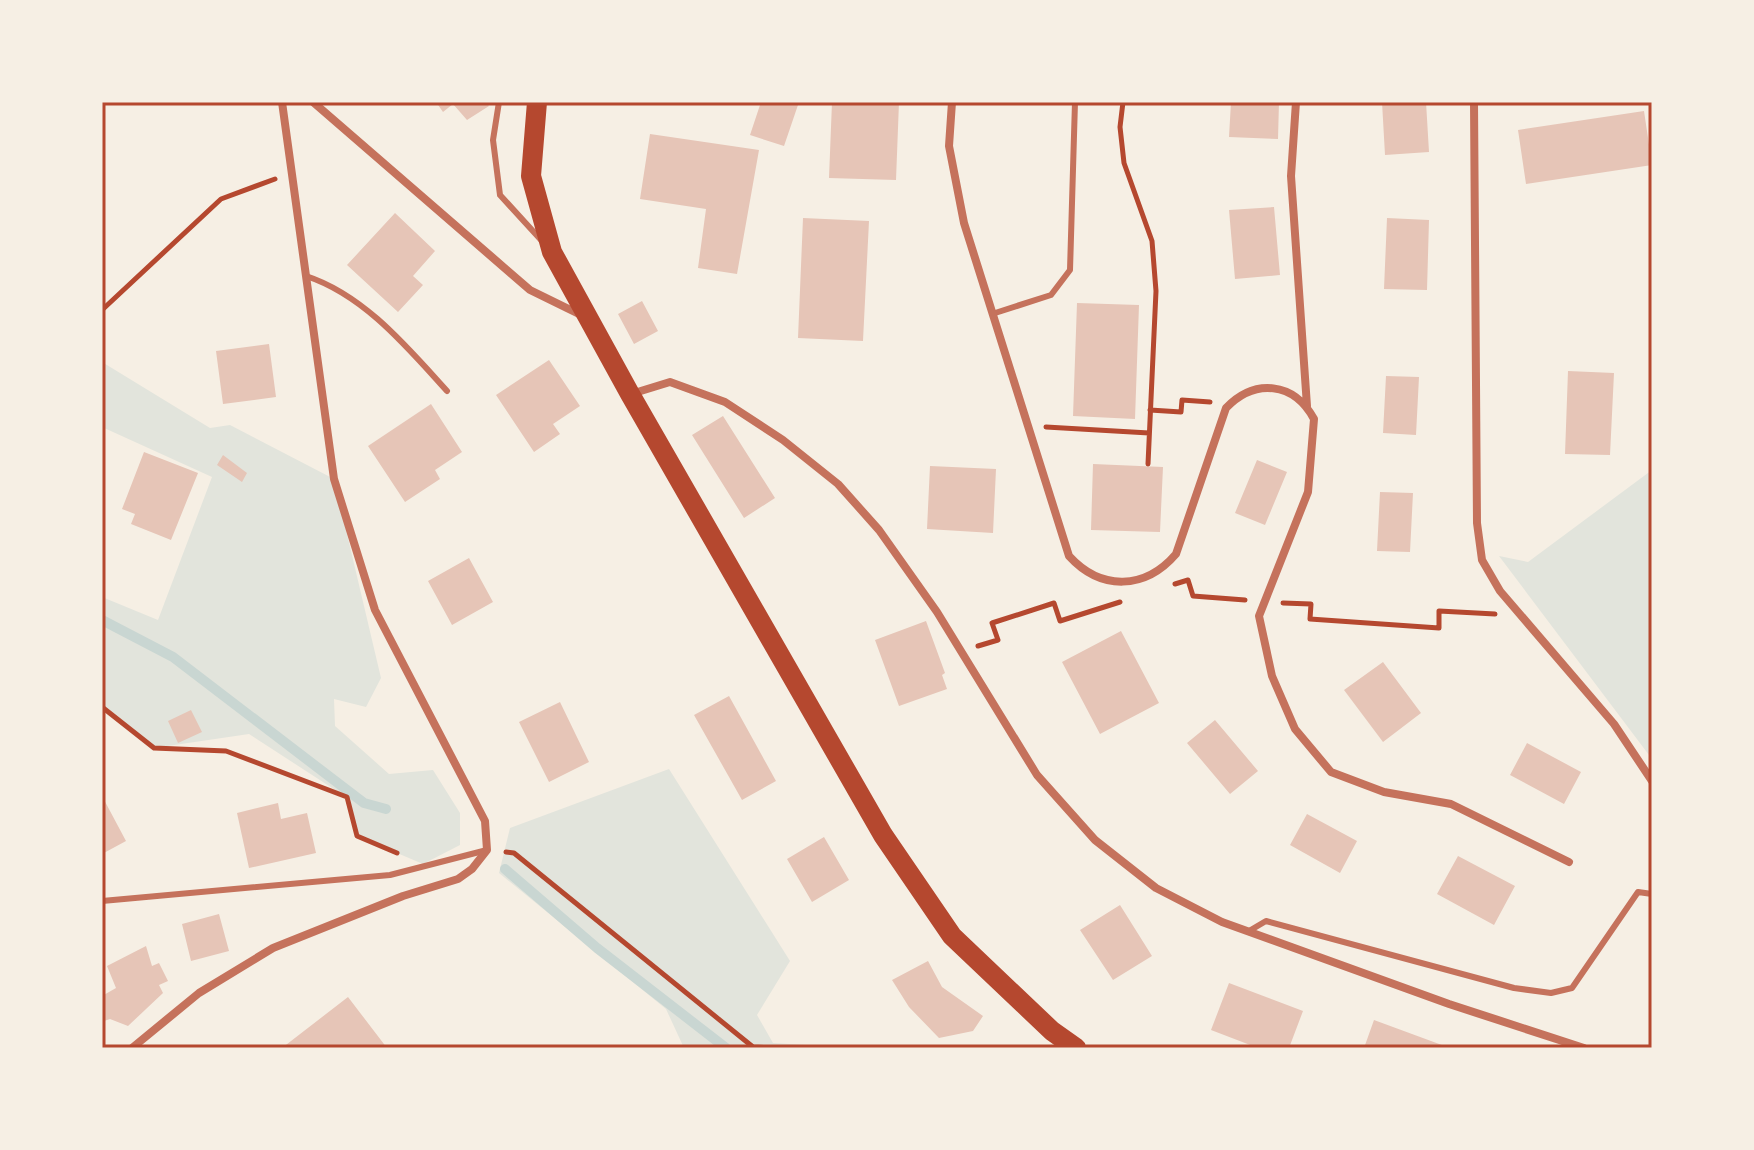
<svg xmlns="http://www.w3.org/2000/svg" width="1754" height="1150" font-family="'DM Sans',sans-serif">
  <rect width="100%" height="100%" fill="#f6efe4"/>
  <path fill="#e2e4dc" d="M 102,362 L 210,428 L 230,425 L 334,479 L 381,678 L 366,707 L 334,699 L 335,726 L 389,774 L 433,770 L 460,813 L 460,845 L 423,864 L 357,836 L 346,797 L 249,734 L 154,748 L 102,707 L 102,597 L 158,620 L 212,477 L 102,427 Z
    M 1652,470 L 1652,759 L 1499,556 L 1528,562 Z
    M 669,769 L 790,961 L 757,1015 L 773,1043 L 854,1048 L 684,1048 L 666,1009 L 499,873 L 510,828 Z"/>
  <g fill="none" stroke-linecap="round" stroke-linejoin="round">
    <path stroke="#c9d6d2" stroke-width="10" d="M 102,620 L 173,657 L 364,803 L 386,809
      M 505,869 L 597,948 L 726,1048"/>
  </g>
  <path fill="#e6c5b7" d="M 436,102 L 486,102 L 489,106 L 467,120 L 453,104 L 443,112 Z
    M 761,102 L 799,102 L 784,146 L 750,135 Z
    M 832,102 L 899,102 L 896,180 L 829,178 Z
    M 1231,102 L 1279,102 L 1278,139 L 1229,137 Z
    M 1382,102 L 1426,102 L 1429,152 L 1385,155 Z
    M 1644,111 L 1652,165 L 1526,184 L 1518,130 Z
    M 650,134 L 759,150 L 737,274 L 698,268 L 706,209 L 640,199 Z
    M 1274,207 L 1280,275 L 1235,279 L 1229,210 Z
    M 395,213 L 435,251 L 413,276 L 423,285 L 398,312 L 347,265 Z
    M 803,218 L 869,221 L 863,341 L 798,338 Z
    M 1387,218 L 1429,220 L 1427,290 L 1384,289 Z
    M 642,301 L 658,331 L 634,344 L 618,314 Z
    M 1077,303 L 1139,305 L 1135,419 L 1073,416 Z
    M 269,344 L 276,397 L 223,404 L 216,351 Z
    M 549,360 L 580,406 L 553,424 L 560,434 L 534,452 L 496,395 Z
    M 1568,371 L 1614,373 L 1610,455 L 1565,454 Z
    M 1386,376 L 1419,377 L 1416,435 L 1383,433 Z
    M 431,404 L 462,452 L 435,470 L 440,479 L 405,502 L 368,446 Z
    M 723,416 L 775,498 L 744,518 L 692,435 Z
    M 144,452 L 198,473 L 171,540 L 131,524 L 135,514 L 122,509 Z
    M 223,455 L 247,473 L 242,482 L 217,465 Z
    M 1257,460 L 1287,472 L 1265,525 L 1235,513 Z
    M 1093,464 L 1163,467 L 1160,532 L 1091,530 Z
    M 930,466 L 996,469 L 993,533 L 927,529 Z
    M 1380,492 L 1413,493 L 1410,552 L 1377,551 Z
    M 469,558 L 493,602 L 452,625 L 428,581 Z
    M 926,621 L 945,673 L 942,675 L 947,689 L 899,706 L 875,640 Z
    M 1121,631 L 1159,703 L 1100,734 L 1062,662 Z
    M 1383,662 L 1421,713 L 1383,742 L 1344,690 Z
    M 729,696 L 776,781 L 742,800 L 694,715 Z
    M 560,702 L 589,762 L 549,782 L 519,722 Z
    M 191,710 L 202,732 L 178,743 L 168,721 Z
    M 1215,720 L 1258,771 L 1230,794 L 1187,743 Z
    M 1527,743 L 1581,772 L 1564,804 L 1510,775 Z
    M 102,796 L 126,841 L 102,854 Z
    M 278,803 L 281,819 L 307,813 L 316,853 L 249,868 L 237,813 Z
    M 1307,814 L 1357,841 L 1340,873 L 1290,845 Z
    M 824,837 L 849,880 L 812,902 L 787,859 Z
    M 1458,856 L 1515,886 L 1494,925 L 1437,894 Z
    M 1120,905 L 1152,956 L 1113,980 L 1080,930 Z
    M 219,914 L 229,951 L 191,961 L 182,924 Z
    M 146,946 L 152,966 L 159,963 L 168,981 L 159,985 L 163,993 L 128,1026 L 110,1019 L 104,1021 L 102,996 L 116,988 L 107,966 Z
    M 928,961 L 942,987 L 983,1016 L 973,1031 L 939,1038 L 909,1007 L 892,980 Z
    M 1229,983 L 1303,1011 L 1289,1048 L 1258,1048 L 1211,1030 Z
    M 348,997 L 387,1048 L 282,1048 Z
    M 1374,1020 L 1450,1048 L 1364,1048 Z"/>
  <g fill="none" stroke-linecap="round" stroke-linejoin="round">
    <path stroke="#b5482f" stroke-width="5" d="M 1123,102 L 1120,127 L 1124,163 L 1152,241 L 1156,291 L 1148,464
      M 102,310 L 221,199 L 275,179
      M 1150,410 L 1181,412 L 1182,400 L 1210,402
      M 1046,427 L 1149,433
      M 1175,584 L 1188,580 L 1193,596 L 1245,600
      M 1283,603 L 1311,604 L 1310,619 L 1439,628 L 1439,611 L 1495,614
      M 978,646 L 998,640 L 992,623 L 1054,603 L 1060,621 L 1120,602
      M 102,707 L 154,748 L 226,751 L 347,797 L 357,836 L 397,853
      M 506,852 L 514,853 L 753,1047 L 771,1048"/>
    <path stroke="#c5725c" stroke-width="6" d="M 499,102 L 493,140 L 500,195 L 542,241
      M 306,276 C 364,295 407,347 447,391
      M 992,314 L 1051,295 L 1070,270 L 1075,102
      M 102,901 L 390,875 L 487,850
      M 1249,931 L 1266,921 L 1514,988 L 1551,993 L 1572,988 L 1638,892 L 1652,894"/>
    <path stroke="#c5725c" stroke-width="8" d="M 313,102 L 530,290 L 581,315
      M 952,102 L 949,146 L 964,223 L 1069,556 C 1101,591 1145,590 1176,554 L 1226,408 C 1255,378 1294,382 1314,419 L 1308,492 L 1259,616 L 1272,676 L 1295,729 L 1331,772 L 1384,792 L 1451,804 L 1569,862
      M 1296,102 L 1291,176 L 1307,406
      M 1474,102 L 1477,523 L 1482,560 L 1500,591 L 1614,724 L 1652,781
      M 631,394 L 670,382 L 725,402 L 783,440 L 838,484 L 879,530 L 937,612 L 1037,775 L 1095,840 L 1156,888 L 1222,922 L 1449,1004 L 1584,1048
      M 132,1048 L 199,993 L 273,948 L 403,896 L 458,879 L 472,869 L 487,850 L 485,821 L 375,610 L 334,479 L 282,102"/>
    <path stroke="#b5482f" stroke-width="20" d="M 537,102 L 531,176 L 552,252 L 630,394 L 883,835 L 952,936 L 1052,1031 L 1076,1048"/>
  </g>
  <rect width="1754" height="1150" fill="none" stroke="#f6efe4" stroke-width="208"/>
  <rect x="104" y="104" width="1546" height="942" fill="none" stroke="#b5482f" stroke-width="3"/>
</svg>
